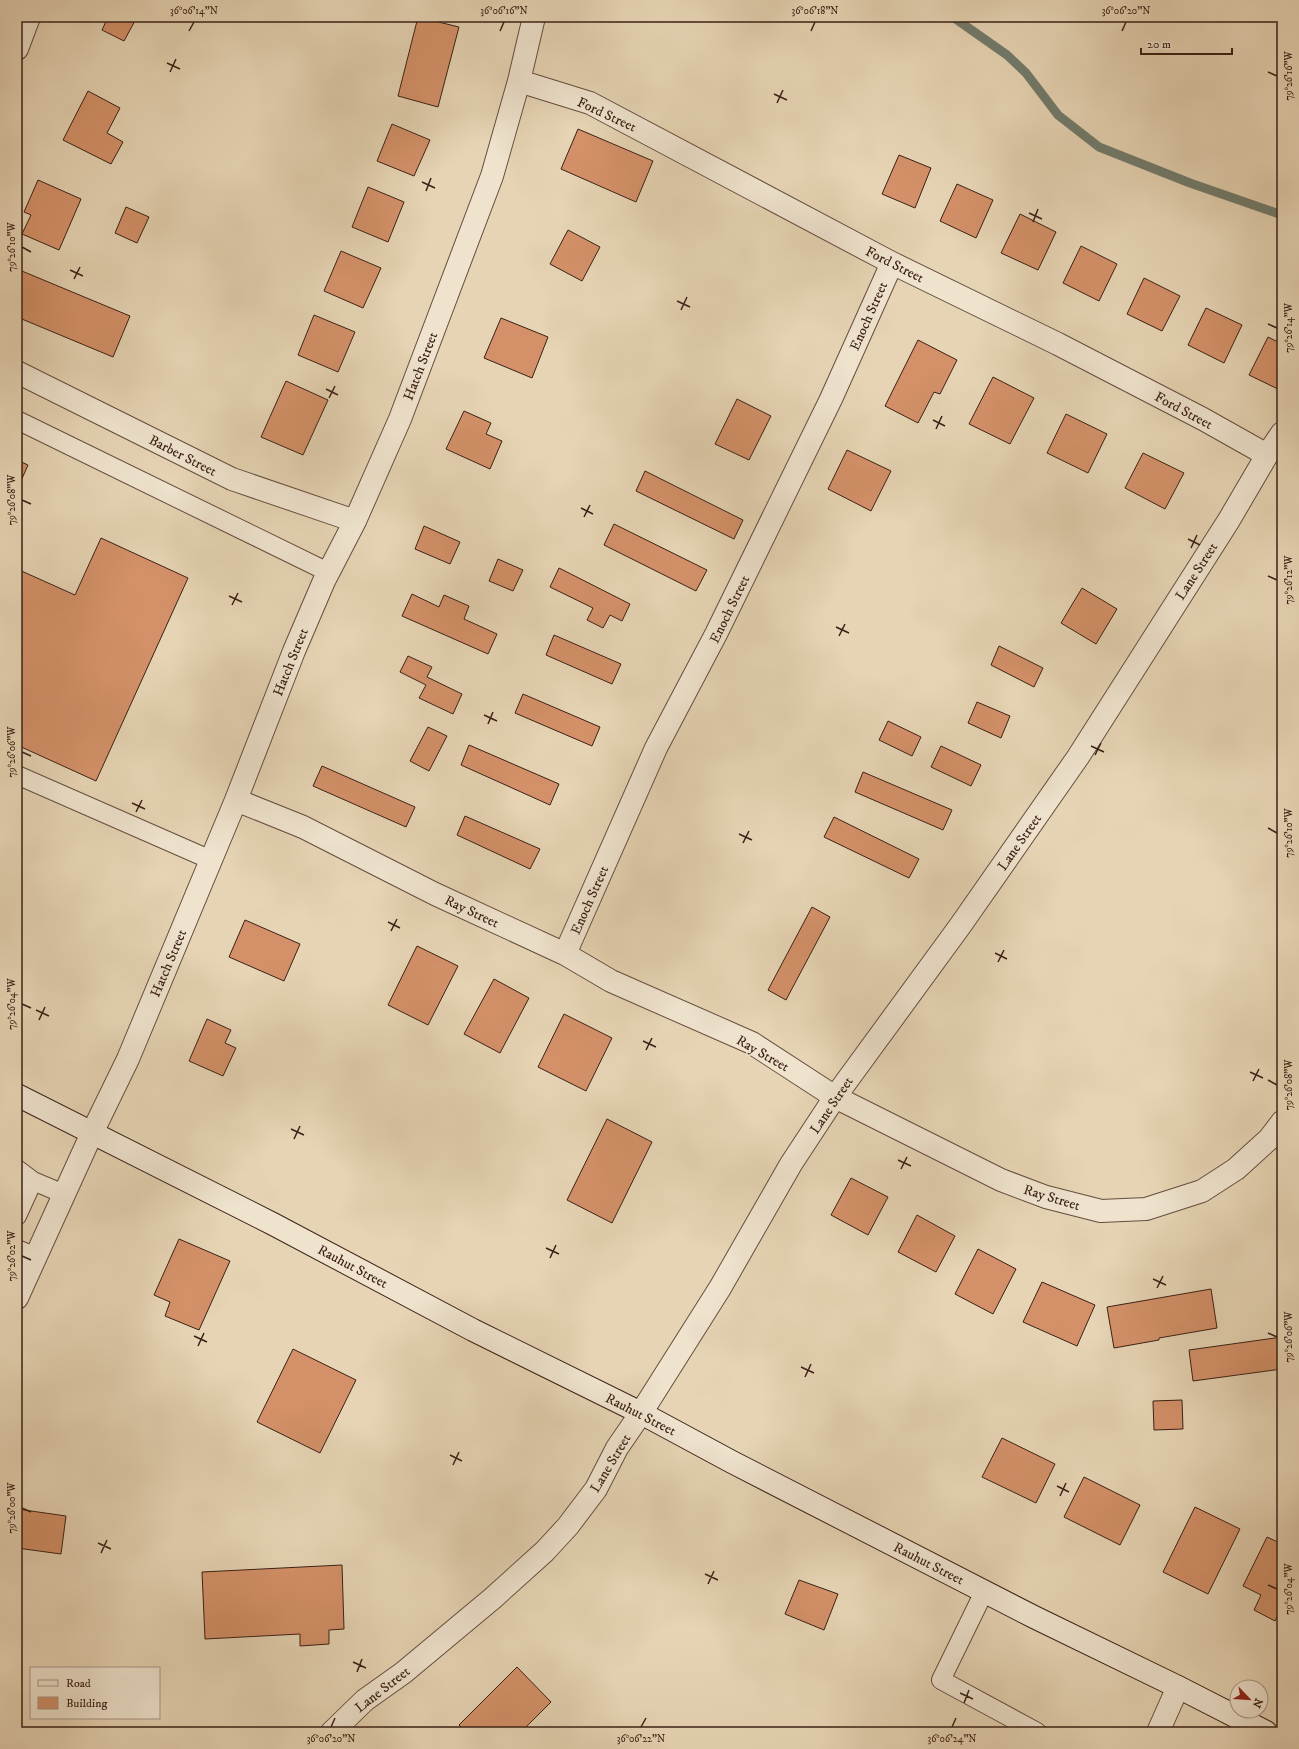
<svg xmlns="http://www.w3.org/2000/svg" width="1299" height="1749" font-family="'IM FELL DW Pica',serif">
  <rect width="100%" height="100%" fill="#e6d4b4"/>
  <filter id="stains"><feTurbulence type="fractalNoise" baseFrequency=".005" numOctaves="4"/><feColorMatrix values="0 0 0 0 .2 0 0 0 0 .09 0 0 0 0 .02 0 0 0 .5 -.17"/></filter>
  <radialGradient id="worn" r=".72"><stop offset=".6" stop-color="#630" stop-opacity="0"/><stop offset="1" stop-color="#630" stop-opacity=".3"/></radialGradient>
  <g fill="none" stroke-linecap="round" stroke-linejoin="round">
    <path stroke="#727c6d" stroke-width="9" d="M 953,17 L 1007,55 L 1026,73 L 1058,115 L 1099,147 L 1190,183 L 1282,215"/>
  </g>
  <path fill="#d49169" stroke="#3a2016" d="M 108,17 L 137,17 L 124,41 L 102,30 Z
    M 418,17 L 459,27 L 438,107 L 398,96 Z
    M 88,91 L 120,108 L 107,133 L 123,142 L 111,164 L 63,140 Z
    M 392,124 L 430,140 L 414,176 L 377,161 Z
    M 578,129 L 653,161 L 636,202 L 561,169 Z
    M 899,155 L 931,168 L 915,208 L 882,194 Z
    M 38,180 L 81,199 L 59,250 L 22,234 L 31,215 L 24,212 Z
    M 957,184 L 993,200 L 976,238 L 940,221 Z
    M 368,187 L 404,202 L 388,242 L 352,227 Z
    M 126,207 L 149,217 L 137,243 L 115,233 Z
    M 1020,214 L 1056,232 L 1038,270 L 1001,253 Z
    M 568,230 L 600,247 L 582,281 L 550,264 Z
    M 1081,246 L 1117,264 L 1099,301 L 1063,283 Z
    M 341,251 L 381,268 L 363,308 L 324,291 Z
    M 17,269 L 130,316 L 113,357 L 17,317 Z
    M 1144,278 L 1180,296 L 1162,331 L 1127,314 Z
    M 1206,308 L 1242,325 L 1224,363 L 1188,345 Z
    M 314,315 L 355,332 L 338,372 L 298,355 Z
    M 501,318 L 548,337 L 532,378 L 484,358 Z
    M 1268,337 L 1282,344 L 1282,391 L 1249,375 Z
    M 918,340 L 957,360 L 940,394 L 934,392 L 918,423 L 885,406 Z
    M 993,377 L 1034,398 L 1010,444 L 969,424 Z
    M 286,381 L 328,400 L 303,455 L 261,437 Z
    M 737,399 L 771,416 L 749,460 L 715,444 Z
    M 464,411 L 491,423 L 486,434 L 502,441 L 490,469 L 446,449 Z
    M 1066,414 L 1107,434 L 1088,473 L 1047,453 Z
    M 847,450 L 891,471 L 871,511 L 828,489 Z
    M 1143,453 L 1184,473 L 1165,509 L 1125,488 Z
    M 17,460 L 28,465 L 17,490 Z
    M 645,471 L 743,520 L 734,539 L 636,491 Z
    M 614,524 L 707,570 L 696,591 L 604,545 Z
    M 424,526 L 460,542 L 450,564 L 415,549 Z
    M 101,538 L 188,578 L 96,781 L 17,745 L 17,569 L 75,595 Z
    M 498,559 L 523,570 L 513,591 L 489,581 Z
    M 559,568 L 630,604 L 622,621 L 610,615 L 603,628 L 587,620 L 593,608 L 550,587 Z
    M 1082,588 L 1117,609 L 1096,644 L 1061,623 Z
    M 412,594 L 439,607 L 444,595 L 469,606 L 464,619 L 497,634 L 488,654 L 402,616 Z
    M 554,635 L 621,664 L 612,684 L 546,655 Z
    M 999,646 L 1043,668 L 1034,687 L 991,665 Z
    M 408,656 L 432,667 L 427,677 L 462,694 L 453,714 L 419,698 L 426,685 L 400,672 Z
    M 523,694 L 600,727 L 592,746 L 515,713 Z
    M 977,702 L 1010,716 L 1001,738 L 968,723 Z
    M 888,721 L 921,737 L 912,756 L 879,740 Z
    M 428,727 L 447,736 L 429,771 L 410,761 Z
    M 469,745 L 559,784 L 550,805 L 461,765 Z
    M 941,746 L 981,765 L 971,786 L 931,767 Z
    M 322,766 L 415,807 L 406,827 L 313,786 Z
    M 863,772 L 952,810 L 943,830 L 855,792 Z
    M 465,816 L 540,849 L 530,869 L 457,835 Z
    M 834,817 L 919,859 L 909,878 L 824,837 Z
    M 812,907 L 830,917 L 786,1000 L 768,990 Z
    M 245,920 L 300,944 L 284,981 L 229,957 Z
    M 417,946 L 458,966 L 428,1025 L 388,1005 Z
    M 494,979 L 529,998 L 500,1053 L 464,1034 Z
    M 564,1014 L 612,1038 L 586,1091 L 538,1067 Z
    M 207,1019 L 231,1030 L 225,1043 L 236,1048 L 223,1076 L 189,1061 Z
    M 607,1119 L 652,1142 L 612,1223 L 567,1200 Z
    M 851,1178 L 888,1197 L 868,1235 L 831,1215 Z
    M 917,1215 L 955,1236 L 936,1272 L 898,1252 Z
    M 179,1239 L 230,1261 L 199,1330 L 165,1316 L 170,1302 L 154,1295 Z
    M 978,1249 L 1016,1269 L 993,1314 L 955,1294 Z
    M 1042,1282 L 1095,1305 L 1077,1346 L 1023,1322 Z
    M 1211,1289 L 1217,1328 L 1159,1338 L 1159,1340 L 1114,1348 L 1107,1307 Z
    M 1282,1337 L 1282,1369 L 1193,1381 L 1189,1350 Z
    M 293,1349 L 356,1380 L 320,1453 L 257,1422 Z
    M 1182,1400 L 1183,1429 L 1154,1430 L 1153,1401 Z
    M 1002,1438 L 1055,1464 L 1036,1503 L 982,1477 Z
    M 1084,1477 L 1140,1505 L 1120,1545 L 1064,1517 Z
    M 1195,1507 L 1240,1529 L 1208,1594 L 1163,1572 Z
    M 17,1509 L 66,1516 L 61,1554 L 17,1548 Z
    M 1267,1537 L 1282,1544 L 1282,1607 L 1275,1621 L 1254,1610 L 1261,1595 L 1243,1586 Z
    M 342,1565 L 344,1629 L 329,1630 L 329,1644 L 300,1646 L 300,1634 L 205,1639 L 202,1572 Z
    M 799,1580 L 838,1594 L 824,1630 L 785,1614 Z
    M 517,1667 L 551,1702 L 521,1732 L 466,1732 L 459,1725 Z"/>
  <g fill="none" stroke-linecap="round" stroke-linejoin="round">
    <defs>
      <path id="service" d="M 17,420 L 328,572
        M 17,775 L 211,860
        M 17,1169 L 33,1181
        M 17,1216 L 33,1181 L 64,1194
        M 17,1249 L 36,1257
        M 984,1592 L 941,1680 L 1037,1732"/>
      <path id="minor" d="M 17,49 L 29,17
        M 519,81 L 590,103 L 892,263 L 1058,344 L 1203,419 L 1267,455
        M 17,372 L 232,479 L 355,521
        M 236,800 L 303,827 L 435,894 L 565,954 L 611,981 L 752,1043 L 835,1097 L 1001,1180 L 1046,1197 L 1101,1211 L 1146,1209 L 1202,1191 L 1236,1169 L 1269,1139 L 1282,1122
        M 565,954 L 656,748 L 716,634 L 831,399 L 892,263
        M 17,1298 L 92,1133 L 128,1059 L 236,800 L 294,651 L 324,581 L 355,521 L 400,419 L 492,176 L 519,81 L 534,17
        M 332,1732 L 365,1700 L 403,1673 L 493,1598 L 545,1551 L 568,1526 L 596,1489 L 617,1448 L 641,1413 L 720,1288 L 791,1164 L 835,1097 L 960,926 L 1078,757 L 1229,520 L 1267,455 L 1282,433
        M 1158,1732 L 1178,1687"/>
      <path id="secondary" d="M 17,1095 L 273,1224 L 473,1330 L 641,1413 L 732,1462 L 1034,1617 L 1178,1687 L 1266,1732"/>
    </defs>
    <use href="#service" stroke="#654d3e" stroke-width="20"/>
    <use href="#minor" stroke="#654d3e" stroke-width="24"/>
    <use href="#secondary" stroke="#3a2016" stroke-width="24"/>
    <use href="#service" stroke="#efe3ce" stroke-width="18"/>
    <use href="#minor" stroke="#efe3ce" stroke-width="22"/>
    <use href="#secondary" stroke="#efe3ce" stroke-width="22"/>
  </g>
  <path fill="none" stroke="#3a2016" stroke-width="1.5" d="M 189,31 L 194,22M 500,31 L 504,22M 811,31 L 815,22M 1122,31 L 1126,22M 167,63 L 180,69M 170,72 L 176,59M 1268,72 L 1277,76M 774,94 L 787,100M 777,103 L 783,90M 422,182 L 435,188M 426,191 L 431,178M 1029,213 L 1042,219M 1033,222 L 1038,209M 22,247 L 31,252M 70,270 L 83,276M 74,279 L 80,267M 677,301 L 690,307M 681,310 L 687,297M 1268,324 L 1277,328M 326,389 L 338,395M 329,398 L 335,386M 933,420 L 945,426M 936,429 L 942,416M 22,500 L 31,504M 581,508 L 593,514M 584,517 L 590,505M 1188,539 L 1200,545M 1191,548 L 1197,535M 1268,576 L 1277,580M 229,596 L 242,602M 232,605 L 238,593M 836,627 L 849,633M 839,636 L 845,624M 484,715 L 497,721M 488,724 L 493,712M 1091,746 L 1104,752M 22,752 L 31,756M 1095,755 L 1101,743M 132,803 L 145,809M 136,812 L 142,800M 1268,828 L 1277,833M 739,834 L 752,840M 743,843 L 749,831M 388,922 L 400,928M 391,931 L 397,919M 995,953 L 1007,959M 998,962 L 1004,950M 22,1004 L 31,1008M 36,1010 L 49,1016M 39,1020 L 45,1007M 643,1041 L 656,1047M 646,1050 L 652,1038M 1250,1072 L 1263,1078M 1268,1080 L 1277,1085M 1253,1081 L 1259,1069M 291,1129 L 304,1135M 294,1139 L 300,1126M 898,1160 L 911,1166M 901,1169 L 907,1157M 546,1248 L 559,1254M 22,1256 L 31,1260M 550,1258 L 556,1245M 1153,1279 L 1166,1285M 1157,1288 L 1163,1276M 1268,1333 L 1277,1337M 194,1336 L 207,1342M 198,1346 L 204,1333M 801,1367 L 814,1373M 805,1377 L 811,1364M 450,1455 L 462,1461M 453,1465 L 459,1452M 1057,1486 L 1069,1492M 1060,1496 L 1066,1483M 22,1508 L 31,1512M 98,1543 L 111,1549M 101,1553 L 107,1540M 705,1574 L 718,1580M 708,1584 L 714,1571M 1268,1585 L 1277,1589M 353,1662 L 366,1668M 357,1672 L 362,1659M 960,1693 L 973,1699M 964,1703 L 969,1690M 331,1727 L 335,1718M 641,1727 L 646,1718M 952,1727 L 956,1718"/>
  <g text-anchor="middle" stroke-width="3" stroke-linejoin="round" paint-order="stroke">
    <g font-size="14" fill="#3a2016" stroke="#efe3ce">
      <text transform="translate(607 114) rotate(25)" y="5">Ford Street</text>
      <text transform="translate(895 264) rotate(27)" y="5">Ford Street</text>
      <text transform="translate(868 316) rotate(-66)" y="5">Enoch Street</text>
      <text transform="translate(420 366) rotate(-69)" y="5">Hatch Street</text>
      <text transform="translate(1184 410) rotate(28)" y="5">Ford Street</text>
      <text transform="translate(183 455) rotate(27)" y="5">Barber Street</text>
      <text transform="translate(1196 571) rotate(-57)" y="5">Lane Street</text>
      <text transform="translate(729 609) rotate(-64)" y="5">Enoch Street</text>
      <text transform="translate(290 662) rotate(-68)" y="5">Hatch Street</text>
      <text transform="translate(1019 842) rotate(-55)" y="5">Lane Street</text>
      <text transform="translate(589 900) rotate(-66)" y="5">Enoch Street</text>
      <text transform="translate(472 911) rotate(25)" y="5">Ray Street</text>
      <text transform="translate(168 963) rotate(-67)" y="5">Hatch Street</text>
      <text transform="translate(763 1053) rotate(30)" y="5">Ray Street</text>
      <text transform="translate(831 1105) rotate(-56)" y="5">Lane Street</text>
      <text transform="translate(1052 1197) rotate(17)" y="5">Ray Street</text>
      <text transform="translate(353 1266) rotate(28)" y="5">Rauhut Street</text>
      <text transform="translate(641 1414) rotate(27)" y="5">Rauhut Street</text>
      <text transform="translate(610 1463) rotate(-59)" y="5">Lane Street</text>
      <text transform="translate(929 1563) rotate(27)" y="5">Rauhut Street</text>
      <text transform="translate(382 1689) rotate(-38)" y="5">Lane Street</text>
    </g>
  </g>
  <rect width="1299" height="1749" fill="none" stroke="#e6d4b4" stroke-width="44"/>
  <rect x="30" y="1667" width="130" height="52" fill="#efe3ce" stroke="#a79584"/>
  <rect x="38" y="1680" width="20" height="6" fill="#efe3ce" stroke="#a79584"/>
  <text x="66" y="1687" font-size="12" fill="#3a2016">Road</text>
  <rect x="38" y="1697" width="20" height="12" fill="#d49169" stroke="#a79584"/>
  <text x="66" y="1707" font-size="12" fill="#3a2016">Building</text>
  <g transform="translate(1249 1699) rotate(115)"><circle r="19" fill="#efe3ce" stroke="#a79584"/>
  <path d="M0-3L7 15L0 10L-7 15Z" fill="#8f2418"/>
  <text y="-6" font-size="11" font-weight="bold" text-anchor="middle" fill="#3a2016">N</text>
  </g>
  <path d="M1141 48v6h91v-6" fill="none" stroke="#3a2016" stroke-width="2"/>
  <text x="1147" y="48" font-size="12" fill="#3a2016" stroke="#efe3ce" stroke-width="3" paint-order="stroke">20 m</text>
  <rect x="22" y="22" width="1255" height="1705" fill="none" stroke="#3a2016" stroke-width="1.5"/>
  <g font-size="10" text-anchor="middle" fill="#3a2016">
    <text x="194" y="14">36°06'14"N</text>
    <text x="504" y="14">36°06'16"N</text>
    <text x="815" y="14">36°06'18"N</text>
    <text x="1126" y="14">36°06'20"N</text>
    <text transform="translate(1288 76) rotate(-90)" y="4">79°26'16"W</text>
    <text transform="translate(11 247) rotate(-90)" y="4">79°26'10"W</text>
    <text transform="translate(1288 328) rotate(-90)" y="4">79°26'14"W</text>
    <text transform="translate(11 500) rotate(-90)" y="4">79°26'08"W</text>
    <text transform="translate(1288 580) rotate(-90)" y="4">79°26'12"W</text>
    <text transform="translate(11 752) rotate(-90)" y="4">79°26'06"W</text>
    <text transform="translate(1288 833) rotate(-90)" y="4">79°26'10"W</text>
    <text transform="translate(11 1004) rotate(-90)" y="4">79°26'04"W</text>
    <text transform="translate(1288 1085) rotate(-90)" y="4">79°26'08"W</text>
    <text transform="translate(11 1256) rotate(-90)" y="4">79°26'02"W</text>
    <text transform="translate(1288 1337) rotate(-90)" y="4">79°26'06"W</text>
    <text transform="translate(11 1508) rotate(-90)" y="4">79°26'00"W</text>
    <text transform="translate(1288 1589) rotate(-90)" y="4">79°26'04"W</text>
    <text x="331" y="1742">36°06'20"N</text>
    <text x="641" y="1742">36°06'22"N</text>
    <text x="952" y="1742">36°06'24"N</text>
  </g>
  <rect width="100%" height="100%" filter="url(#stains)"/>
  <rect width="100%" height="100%" fill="url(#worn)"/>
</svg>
